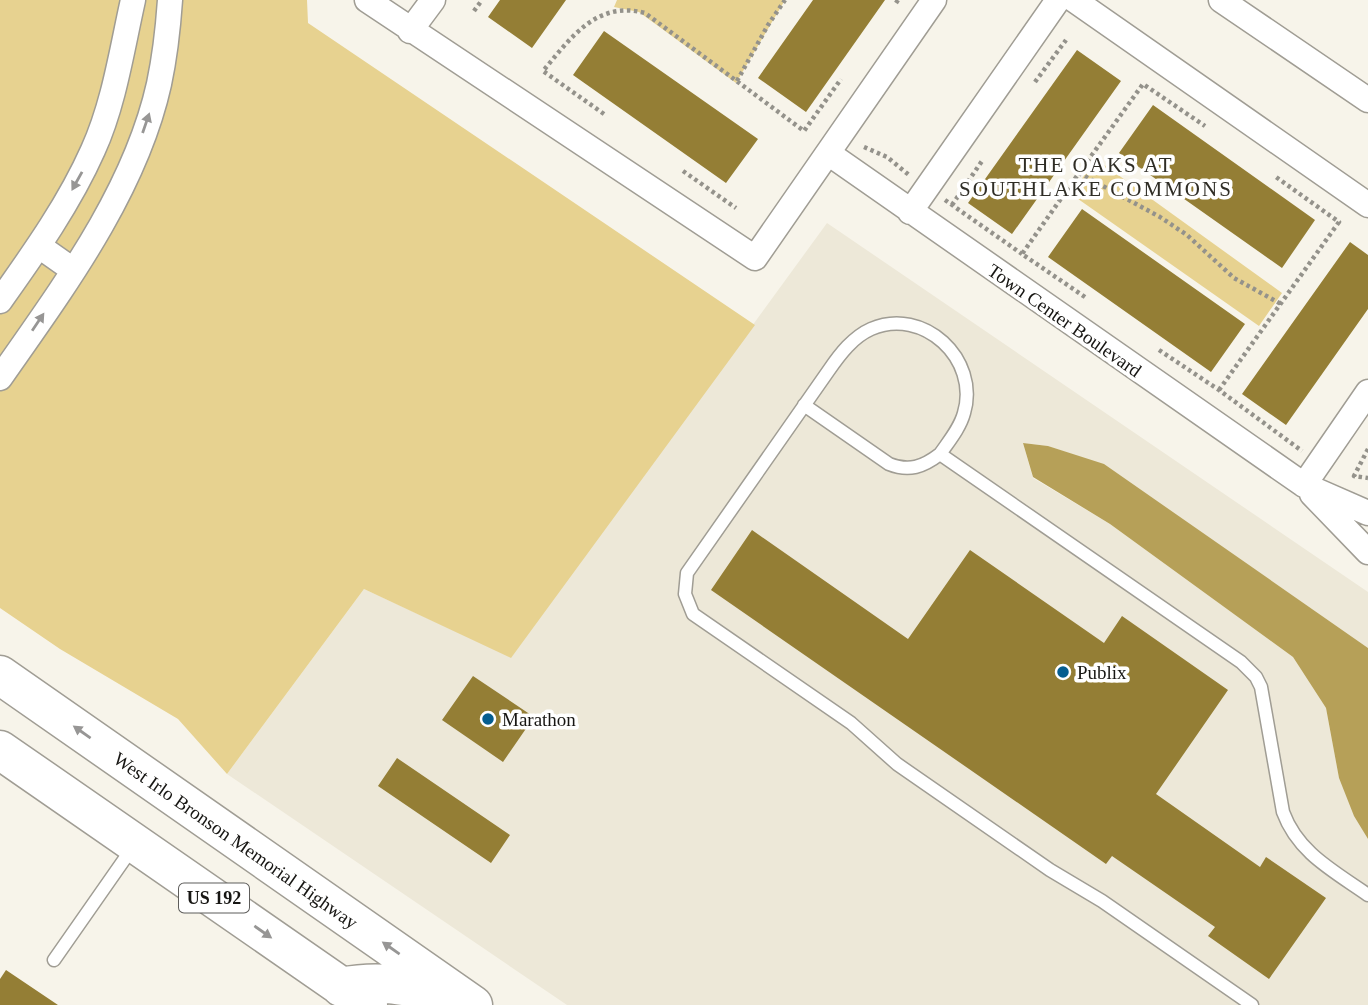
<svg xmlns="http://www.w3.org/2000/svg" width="1368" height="1005" font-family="'Times New Roman',serif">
  <rect width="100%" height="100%" fill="#f7f4ea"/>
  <path fill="#ede8d8" d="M 827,223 L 1368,592 L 1368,648 L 1104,465 L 1048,446 L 1023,443 L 1033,478 L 1110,524 L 1293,657 L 1326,708 L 1339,778 L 1368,839 L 1368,1005 L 567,1005 L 227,774 L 364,589 L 511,657 Z"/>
  <path fill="#e7d290" d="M 0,0 L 307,0 L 308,23 L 755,325 L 511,658 L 364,589 L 227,774 L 178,719 L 60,649 L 0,608 Z
    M 617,0 L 785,0 L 736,83 L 639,12 L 614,7 Z
    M 1096,159 L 1282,293 L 1259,326 L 1071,194 Z"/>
  <path fill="#b6a058" d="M 1023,443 L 1048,446 L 1104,464 L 1368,648 L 1368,839 L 1354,816 L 1339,778 L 1326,708 L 1293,657 L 1110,524 L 1033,477 Z"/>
  <path fill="#947e35" d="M 500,0 L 566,0 L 532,48 L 488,17 Z
    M 813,0 L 885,0 L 806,112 L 758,78 Z
    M 604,31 L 758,139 L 726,183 L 573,75 Z
    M 1077,50 L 1121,81 L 1012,234 L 968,203 Z
    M 1153,105 L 1315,220 L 1282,268 L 1119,153 Z
    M 1082,209 L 1245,324 L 1211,372 L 1048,257 Z
    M 1350,242 L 1368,255 L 1368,309 L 1286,425 L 1242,394 Z
    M 752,530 L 908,639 L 970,550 L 1104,643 L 1122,616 L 1228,690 L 1156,794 L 1260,867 L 1266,857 L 1326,898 L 1269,979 L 1208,936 L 1215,927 L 1112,856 L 1106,864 L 711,590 Z
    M 473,676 L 534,717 L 503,762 L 442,720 Z
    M 397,758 L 510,835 L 491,863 L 378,786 Z
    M 6,970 L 58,1005 L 0,1005 L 0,979 Z"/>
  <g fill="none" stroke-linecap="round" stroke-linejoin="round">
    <defs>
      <path id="lane" d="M 804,405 L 889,464 C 909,472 923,467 940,454
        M 54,960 L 133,847
        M 1252,1005 L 1102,901 L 1050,870 L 897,764 L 851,723 L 693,614 L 685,594 L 687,573 L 829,370 C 840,354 853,337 871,329 C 923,306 980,359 964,413 C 960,428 949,441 940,454 L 1241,662 L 1256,677 L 1261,687 L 1283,812 C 1298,853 1334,871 1368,895"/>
      <path id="street" d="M 367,0 L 755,258 L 934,0
        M 1074,0 L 1368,205
        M 1221,0 L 1368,100
        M 410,31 L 433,0
        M 828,153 L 1304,485 L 1368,513
        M 910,212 L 1058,0
        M 39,246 L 73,270
        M 0,301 C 34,253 69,204 93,150 C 114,104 122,49 133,0
        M 0,378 C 62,289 135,192 159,84 C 165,56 168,29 170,0
        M 1304,485 L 1368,392
        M 1312,494 L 1368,552"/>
      <path id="highway" d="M 0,675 L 473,1005
        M 0,750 L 368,1005
        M 341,987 C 383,979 408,986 448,996"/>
    </defs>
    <use href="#lane" stroke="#a09d94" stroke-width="15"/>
    <use href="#street" stroke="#a09d94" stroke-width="27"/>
    <use href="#highway" stroke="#a09d94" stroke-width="41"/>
    <path stroke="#94928b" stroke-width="4.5" stroke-dasharray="3.5 3.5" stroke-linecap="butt" d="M 896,3 L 898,0
      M 474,11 L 482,0
      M 737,81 L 768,25 L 785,0
      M 1035,82 L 1066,40
      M 604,114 L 543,71 C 570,39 596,0 645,13 L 804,131 L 841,79
      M 864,147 L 887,157 L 909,175
      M 683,171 L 736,208
      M 1079,173 L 1143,84 L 1205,126
      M 945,200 L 1022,254
      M 952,205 L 982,161
      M 1085,297 L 1022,254 L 1079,173 L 1160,217 L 1187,235 L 1234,278 L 1281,304
      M 1159,350 L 1219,390 L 1302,451
      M 1219,390 L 1339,222 L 1276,177
      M 1368,449 L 1354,476 L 1368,478"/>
    <use href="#lane" stroke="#fff" stroke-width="12"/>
    <use href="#street" stroke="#fff" stroke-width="24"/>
    <use href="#highway" stroke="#fff" stroke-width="38"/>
  </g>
  <defs><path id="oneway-solid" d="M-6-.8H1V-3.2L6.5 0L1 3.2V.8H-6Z" transform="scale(1.75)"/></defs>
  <g fill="#979695">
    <use href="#oneway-solid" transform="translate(146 123) rotate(-71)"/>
    <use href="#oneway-solid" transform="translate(77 181) rotate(119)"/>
    <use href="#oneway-solid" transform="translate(38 322) rotate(-56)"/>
    <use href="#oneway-solid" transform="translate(82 732) rotate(-145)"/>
    <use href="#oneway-solid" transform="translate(263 932) rotate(35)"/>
    <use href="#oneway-solid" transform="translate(391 948) rotate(-145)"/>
  </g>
  <g fill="#055d8f" stroke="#fff" stroke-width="2.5">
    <circle cx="1063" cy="672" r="7"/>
    <circle cx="488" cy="719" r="7"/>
  </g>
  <g text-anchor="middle" stroke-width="7" stroke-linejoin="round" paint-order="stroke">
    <rect fill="#fff" stroke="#5d5c5a" stroke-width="2" x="179" y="883.5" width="70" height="29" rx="5"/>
    <g font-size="18" font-weight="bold" fill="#171613">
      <text x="214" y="904">US 192</text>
    </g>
    <g font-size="19" fill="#171613" stroke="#fff">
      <text transform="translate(1065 320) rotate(35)" y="7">Town Center Boulevard</text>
      <text transform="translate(236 840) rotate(35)" y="7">West Irlo Bronson Memorial Highway</text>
    </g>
    <g font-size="19" fill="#171613" stroke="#fff" text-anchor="start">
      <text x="1077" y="679">Publix</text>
      <text x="502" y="726">Marathon</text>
    </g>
    <g font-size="21" letter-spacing="2" fill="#2f2d26" stroke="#fff">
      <text x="1096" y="172">THE OAKS AT<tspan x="1096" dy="24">SOUTHLAKE COMMONS</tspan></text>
    </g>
  </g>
</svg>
